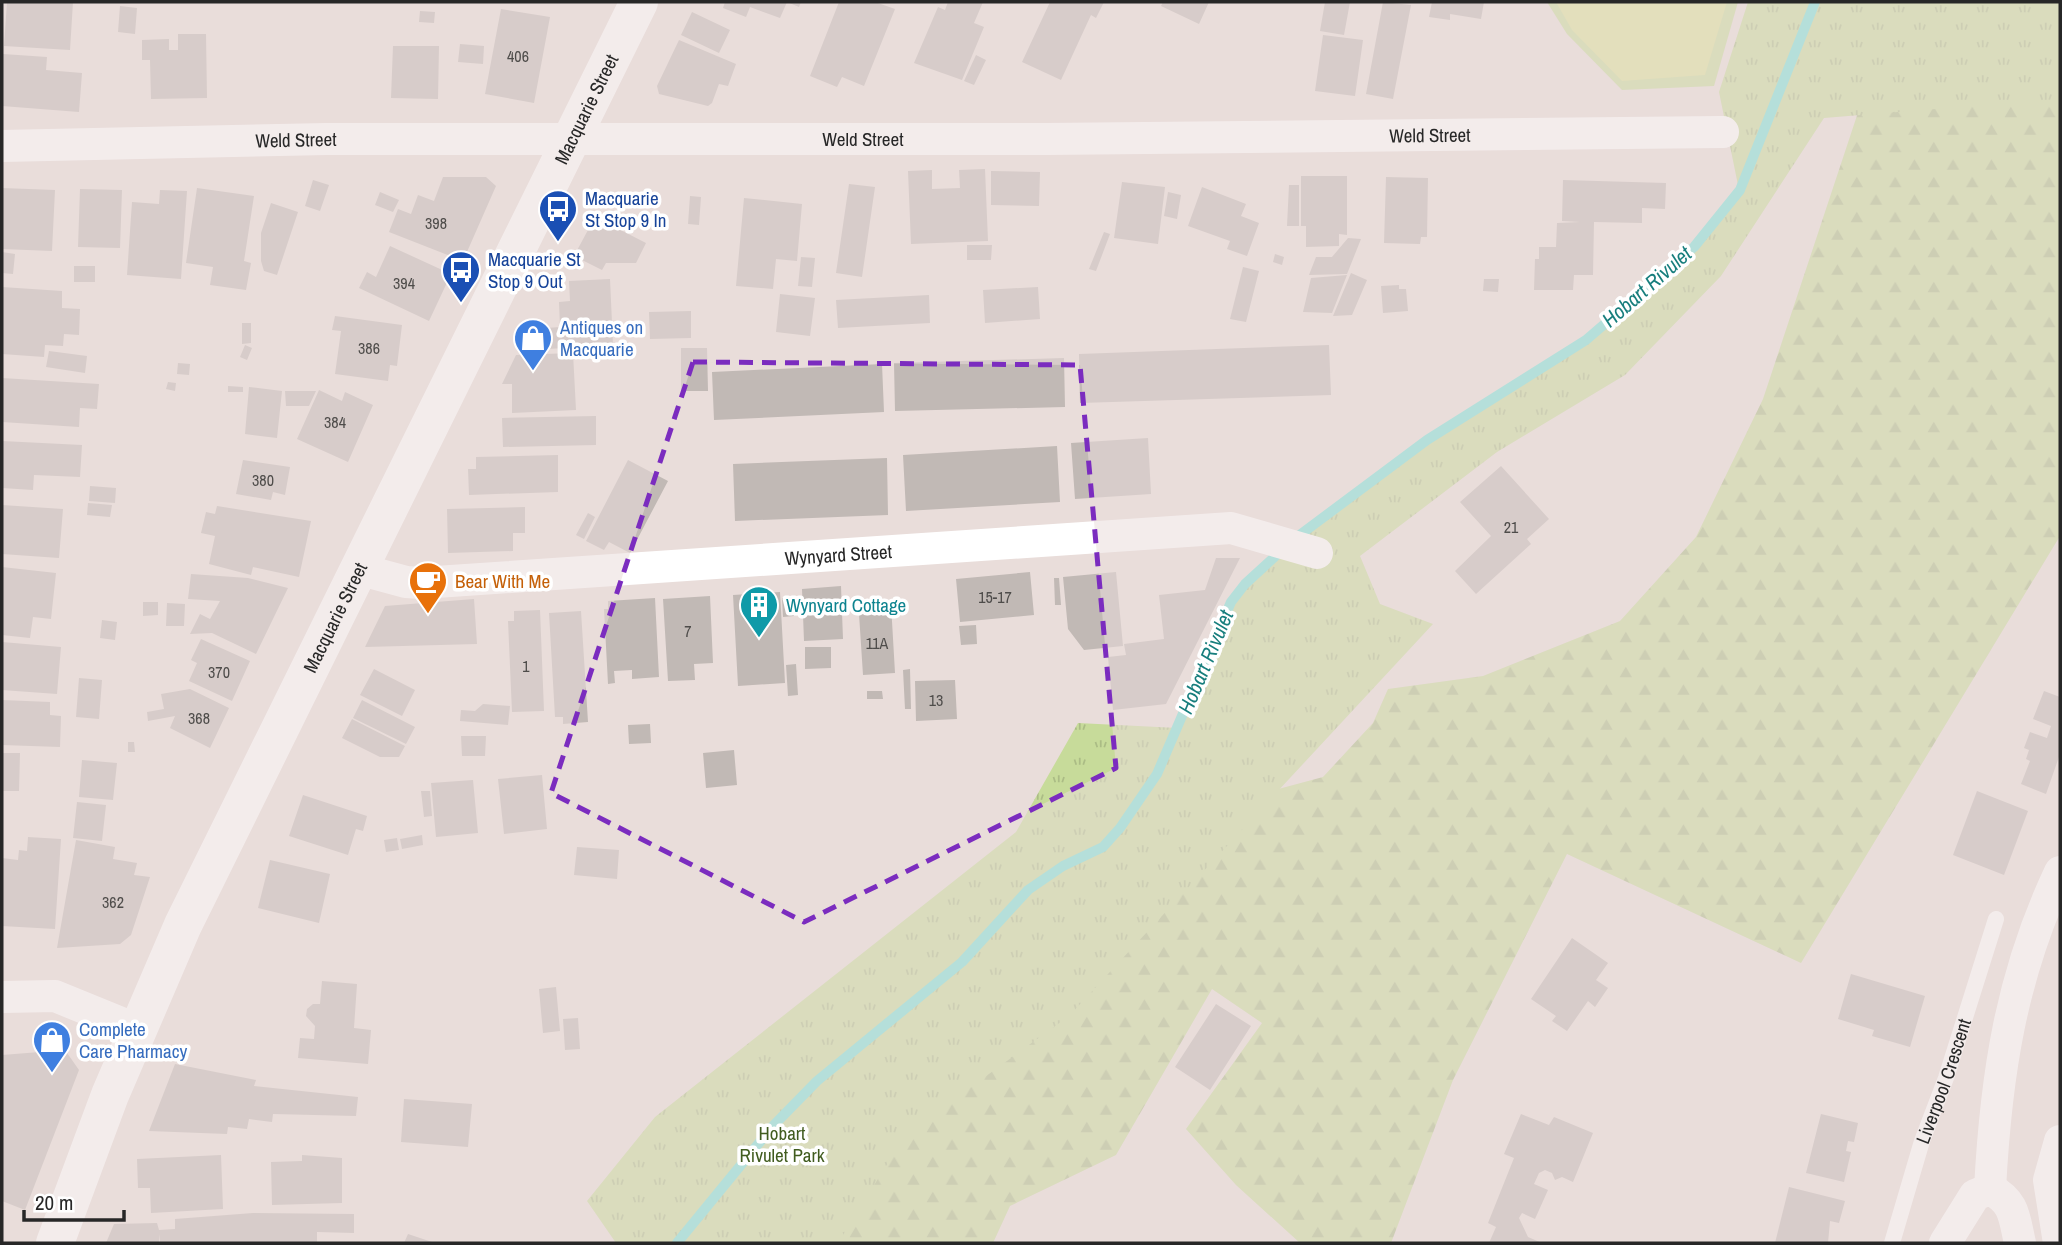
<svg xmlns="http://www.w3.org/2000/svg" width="2062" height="1245" font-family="'Archivo Narrow',sans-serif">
  <defs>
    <pattern id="forest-firs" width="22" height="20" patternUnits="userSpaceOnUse" patternTransform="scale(1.75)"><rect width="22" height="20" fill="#c7db9a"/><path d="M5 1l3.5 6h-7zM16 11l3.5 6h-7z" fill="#abbc85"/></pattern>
    <pattern id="park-tufts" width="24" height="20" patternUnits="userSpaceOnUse" patternTransform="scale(1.75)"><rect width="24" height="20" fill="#c7db9a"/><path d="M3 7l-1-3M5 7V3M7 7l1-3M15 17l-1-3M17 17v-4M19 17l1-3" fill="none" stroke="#abbc85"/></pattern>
  </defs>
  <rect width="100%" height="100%" fill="#e9ddda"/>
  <path fill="#c7db9a" d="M 1547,2 L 1738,2 L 1714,86 L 1622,90 L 1567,34 Z"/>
  <path fill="url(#forest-firs)" d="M 2060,2 L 2060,536 L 1801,963 L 1567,854 L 1453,1080 L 1391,1243 L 1300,1243 L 1236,1185 L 1186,1129 L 1262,1023 L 1212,989 L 1116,1155 L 1010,1206 L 993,1243 L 780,1243 L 1241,799 L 1323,777 L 1373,723 L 1388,689 L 1483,676 L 1620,621 L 1696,537 L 1763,399 L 1885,31 Z"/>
  <path fill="url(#park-tufts)" d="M 1748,2 L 2060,2 L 2060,99 L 1824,118 L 1721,276 L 1625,375 L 1497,452 L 1360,556 L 1380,604 L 1433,624 L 1069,1016 L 906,1134 L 838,1243 L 616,1243 L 587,1201 L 655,1117 L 1016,832 L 1078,723 L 1178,728 L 1231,602 L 1264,565 L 1304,531 L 1427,440 L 1586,339 L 1694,247 L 1739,190 L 1719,92 Z"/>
  <path fill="#dce297" d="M 1556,2 L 1727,2 L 1705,75 L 1622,81 L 1572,30 Z"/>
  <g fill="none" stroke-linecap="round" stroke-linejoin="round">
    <path stroke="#75e3d9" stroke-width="10" d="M 1293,540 L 1427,440 L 1586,340 L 1694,247 L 1740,190 L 1815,2
      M 677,1243 L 773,1126 L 817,1081 L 962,962 L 1028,890 L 1063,866 L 1103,847 L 1120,828 L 1157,774 L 1231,602 L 1245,584 L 1282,550"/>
  </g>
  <path fill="#c1b9b5" d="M 7,2 L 73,2 L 70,50 L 4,46 Z
    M 725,2 L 801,2 L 799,7 L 787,2 L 780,18 L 750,7 L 746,17 L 723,8 Z
    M 839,2 L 875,2 L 895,9 L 864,86 L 842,77 L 837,87 L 810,76 Z
    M 948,2 L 983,2 L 974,23 L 984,27 L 962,80 L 914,63 L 938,7 L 945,10 Z
    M 1050,2 L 1104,2 L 1096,18 L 1091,15 L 1061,80 L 1022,62 Z
    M 1163,2 L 1209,2 L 1199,24 L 1161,6 Z
    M 1325,2 L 1350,2 L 1344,35 L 1320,31 Z
    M 1383,2 L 1411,5 L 1393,99 L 1366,94 Z
    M 1432,2 L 1484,2 L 1481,19 L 1450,14 L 1450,20 L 1429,17 Z
    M 120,6 L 137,8 L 135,34 L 118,32 Z
    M 501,9 L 550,17 L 534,103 L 485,94 Z
    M 420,11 L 435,12 L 434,23 L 419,22 Z
    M 692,12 L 730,30 L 719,53 L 681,35 Z
    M 178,34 L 206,34 L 207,98 L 151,99 L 150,60 L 142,60 L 142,40 L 169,39 L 169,50 L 178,50 Z
    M 1323,35 L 1363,40 L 1355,96 L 1315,91 Z
    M 679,40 L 736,64 L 728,86 L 719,84 L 712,103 L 708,106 L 659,94 L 657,86 Z
    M 460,44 L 484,46 L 483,64 L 458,62 Z
    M 393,46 L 439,46 L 438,99 L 391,98 Z
    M 3,54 L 47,57 L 46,70 L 82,73 L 79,112 L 2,106 Z
    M 976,55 L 986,60 L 974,85 L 964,81 Z
    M 985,169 L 988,241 L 911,244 L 908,171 L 932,170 L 932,189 L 960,188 L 959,170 Z
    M 991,171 L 1040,172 L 1039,206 L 991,205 Z
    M 1301,176 L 1347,176 L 1347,235 L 1339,234 L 1339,246 L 1306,247 L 1306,226 L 1301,226 Z
    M 443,177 L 486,177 L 496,186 L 463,261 L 389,232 L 398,209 L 411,214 L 418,195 L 434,201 Z
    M 1386,177 L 1428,178 L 1427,237 L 1421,237 L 1420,244 L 1384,243 Z
    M 313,180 L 329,185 L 320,211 L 305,206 Z
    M 1563,180 L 1666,183 L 1665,209 L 1642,208 L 1642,223 L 1594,222 L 1593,275 L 1574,275 L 1573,290 L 1534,290 L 1535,259 L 1539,259 L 1539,247 L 1556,247 L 1557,223 L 1580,222 L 1562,221 Z
    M 1122,182 L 1165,187 L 1158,244 L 1114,238 Z
    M 849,184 L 875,187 L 862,277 L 836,273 Z
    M 1289,185 L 1299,185 L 1299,226 L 1287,226 Z
    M 1202,187 L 1246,204 L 1241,216 L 1259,223 L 1247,256 L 1227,249 L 1230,241 L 1188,226 Z
    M 2,188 L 55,190 L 52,251 L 2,249 Z
    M 197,188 L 254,196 L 244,261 L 251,263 L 246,290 L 210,285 L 213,267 L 186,263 Z
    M 80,189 L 122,190 L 120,248 L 78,247 Z
    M 160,190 L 187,191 L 181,279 L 127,275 L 132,202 L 159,204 Z
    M 380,192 L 399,200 L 393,212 L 375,205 Z
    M 1168,192 L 1181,195 L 1177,219 L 1164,216 Z
    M 690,196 L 701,197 L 699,225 L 688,224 Z
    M 744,198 L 802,204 L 797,261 L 776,259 L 773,289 L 736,286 Z
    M 271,203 L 298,212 L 277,275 L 264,271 L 261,261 L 261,233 Z
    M 595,217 L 646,243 L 636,263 L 606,263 L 602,270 L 574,256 Z
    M 1104,232 L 1110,234 L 1096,271 L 1089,269 Z
    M 1348,238 L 1361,239 L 1347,274 L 1309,275 L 1316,257 L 1332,257 Z
    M 967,245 L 992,245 L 991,260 L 967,260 Z
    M 390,246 L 451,274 L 429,321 L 359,288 L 367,272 L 376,277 Z
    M 2,252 L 15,254 L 13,274 L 2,273 Z
    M 1275,254 L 1284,257 L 1282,265 L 1273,262 Z
    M 801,257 L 815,258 L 812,287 L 798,286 Z
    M 74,266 L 95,266 L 95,282 L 74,282 Z
    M 1243,267 L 1259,271 L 1246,322 L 1230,319 Z
    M 1351,273 L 1367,280 L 1352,315 L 1333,316 Z
    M 1347,275 L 1332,313 L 1303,312 L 1311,278 Z
    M 610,279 L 613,345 L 548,349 L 547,328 L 560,327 L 559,302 L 570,301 L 569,281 Z
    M 1484,279 L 1499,279 L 1498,292 L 1483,291 Z
    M 1399,285 L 1399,289 L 1406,289 L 1408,311 L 1383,313 L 1381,286 Z
    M 2,287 L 62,291 L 62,308 L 80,309 L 79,335 L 64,334 L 63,346 L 45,345 L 44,357 L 2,354 Z
    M 1038,287 L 1040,319 L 985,323 L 983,290 Z
    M 780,294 L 815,298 L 810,336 L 776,332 Z
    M 929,295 L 930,323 L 838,328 L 836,300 Z
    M 691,311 L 691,338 L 650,339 L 649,312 Z
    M 335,316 L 402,325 L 397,366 L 390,365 L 388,381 L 335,374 L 341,331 L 332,330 Z
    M 242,323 L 251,323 L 251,343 L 242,344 Z
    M 245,345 L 252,348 L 247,360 L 240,357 Z
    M 1329,345 L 1331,395 L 1080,403 L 1079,354 Z
    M 681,348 L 707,348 L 708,391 L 681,391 Z
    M 49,351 L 87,356 L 85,373 L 46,367 Z
    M 573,353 L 576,410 L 512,413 L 512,384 L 502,384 L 516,355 Z
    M 1064,358 L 1065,407 L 895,411 L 894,363 Z
    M 178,363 L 190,364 L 189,375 L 177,374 Z
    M 882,364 L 884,412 L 714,420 L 712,372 Z
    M 2,378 L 99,384 L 97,409 L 80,408 L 79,427 L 2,422 Z
    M 168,382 L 176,383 L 175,391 L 166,389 Z
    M 228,386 L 243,387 L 243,392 L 228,392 Z
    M 249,387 L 282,391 L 277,438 L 245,434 Z
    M 319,390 L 342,401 L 345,392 L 373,405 L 348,462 L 297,439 Z
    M 285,391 L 316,391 L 309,406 L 286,406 Z
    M 596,416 L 596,445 L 503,447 L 502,418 Z
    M 1148,438 L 1151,494 L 1075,499 L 1071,443 Z
    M 2,441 L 82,445 L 80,477 L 34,475 L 33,490 L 2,488 Z
    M 1057,446 L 1060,502 L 906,511 L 903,455 Z
    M 558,455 L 558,492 L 469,495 L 468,469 L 476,469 L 476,457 Z
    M 887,458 L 888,515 L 735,521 L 733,464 Z
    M 243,460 L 290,467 L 285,495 L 273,492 L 271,500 L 236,494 Z
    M 628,460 L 668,481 L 630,553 L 609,542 L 604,550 L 586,541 Z
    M 1501,466 L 1549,519 L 1527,539 L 1531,544 L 1476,594 L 1455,571 L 1491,536 L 1460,502 Z
    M 90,486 L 116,488 L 115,503 L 89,501 Z
    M 88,503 L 112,505 L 110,517 L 87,515 Z
    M 2,505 L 63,509 L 59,558 L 2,554 Z
    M 217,506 L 311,521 L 299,577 L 253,567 L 251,575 L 209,564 L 215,536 L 201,533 L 206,512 L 215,514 Z
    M 525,507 L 525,533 L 513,533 L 513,551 L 448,553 L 447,509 Z
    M 588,513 L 595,517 L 584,539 L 576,535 Z
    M 1216,558 L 1240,558 L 1166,704 L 1113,710 L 1108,657 L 1126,655 L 1124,644 L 1164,639 L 1159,595 L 1205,590 Z
    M 2,567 L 56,573 L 51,619 L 33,617 L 30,638 L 2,635 Z
    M 1030,572 L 1034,615 L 960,622 L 956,579 Z
    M 1116,572 L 1123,646 L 1084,650 L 1068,629 L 1063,577 Z
    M 191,574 L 248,578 L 288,588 L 256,654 L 212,633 L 190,634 L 200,614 L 210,619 L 220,601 L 188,599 Z
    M 1054,578 L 1059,578 L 1061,605 L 1055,605 Z
    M 841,586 L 843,639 L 804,641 L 802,589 Z
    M 780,592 L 785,683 L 738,686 L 733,595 Z
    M 710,596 L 713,663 L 694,664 L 695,680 L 668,681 L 663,599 Z
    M 793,597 L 794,616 L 783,617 L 782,598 Z
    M 655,598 L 659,677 L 632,679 L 632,670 L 614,671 L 615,683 L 608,684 L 604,609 L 608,609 L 608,601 Z
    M 474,599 L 477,644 L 365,647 L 385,606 Z
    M 143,602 L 158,602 L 158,615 L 143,616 Z
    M 167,603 L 185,604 L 184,626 L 166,626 Z
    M 891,604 L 895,673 L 863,675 L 859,614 L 867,613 L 867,605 Z
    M 540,610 L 544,711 L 512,712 L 508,621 L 514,621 L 514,611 Z
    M 581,611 L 588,722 L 563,724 L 563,717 L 555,717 L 549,613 Z
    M 102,620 L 117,622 L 115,640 L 100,638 Z
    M 976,625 L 977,644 L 961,645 L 959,626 Z
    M 201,639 L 250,661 L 232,701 L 189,681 L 197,663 L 191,660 Z
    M 2,642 L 61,647 L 57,694 L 2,690 Z
    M 805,647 L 831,647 L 831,668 L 805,669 Z
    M 796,664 L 798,695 L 788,696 L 786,665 Z
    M 374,669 L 415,690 L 402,716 L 360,695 Z
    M 910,669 L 911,709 L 905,709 L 903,670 Z
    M 79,678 L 102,680 L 99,719 L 76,717 Z
    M 955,680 L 957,719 L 916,721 L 915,681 Z
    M 190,689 L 229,708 L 210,748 L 170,728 L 175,716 L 148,721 L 147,712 L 164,709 L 161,694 Z
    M 867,691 L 882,691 L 883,699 L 867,699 Z
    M 2044,691 L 2060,697 L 2060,754 L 2046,794 L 2021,784 L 2030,761 L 2026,759 L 2029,750 L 2024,748 L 2030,732 L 2047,738 L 2051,726 L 2033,719 Z
    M 2,700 L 50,702 L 50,715 L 61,716 L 60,747 L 2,745 Z
    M 362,700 L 415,727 L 406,744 L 353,718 Z
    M 483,704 L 510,706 L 508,725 L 460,721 L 461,710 L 475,711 Z
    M 352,719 L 405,746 L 399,757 L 380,757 L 342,738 Z
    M 650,724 L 651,743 L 629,744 L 628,725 Z
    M 461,736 L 486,736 L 485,756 L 462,756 Z
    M 128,742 L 134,742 L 135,752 L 128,752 Z
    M 734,750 L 737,785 L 706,788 L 703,753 Z
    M 2,753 L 20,753 L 19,791 L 2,791 Z
    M 82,760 L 117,763 L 113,800 L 79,797 Z
    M 542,775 L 547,829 L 504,834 L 498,779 Z
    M 473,780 L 478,833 L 436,837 L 431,783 Z
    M 421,791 L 430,791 L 432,816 L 424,817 Z
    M 1977,791 L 2028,811 L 2004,875 L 1953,855 Z
    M 303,795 L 367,816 L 363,831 L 356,829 L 348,855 L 289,836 Z
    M 77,802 L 106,805 L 102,841 L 73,838 Z
    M 422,835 L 423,845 L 402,849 L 400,839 Z
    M 28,837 L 61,839 L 55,929 L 2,926 L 2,858 L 18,860 L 19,850 L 27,851 Z
    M 397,838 L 399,850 L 386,852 L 384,840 Z
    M 76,840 L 115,847 L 113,859 L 137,863 L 134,875 L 150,877 L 131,935 L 120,944 L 57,948 Z
    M 577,847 L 619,850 L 617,879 L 574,875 Z
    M 270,860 L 330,874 L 319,923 L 258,908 Z
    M 1572,938 L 1608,963 L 1596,980 L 1608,988 L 1595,1007 L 1588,1001 L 1567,1031 L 1552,1021 L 1556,1016 L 1531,999 Z
    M 1851,974 L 1925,996 L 1910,1047 L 1872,1036 L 1874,1030 L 1838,1019 Z
    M 322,981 L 357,984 L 354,1028 L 371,1030 L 368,1064 L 298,1058 L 300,1038 L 314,1039 L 315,1026 L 306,1016 L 307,1009 L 313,1004 L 320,1004 Z
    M 556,987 L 560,1031 L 543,1033 L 539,989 Z
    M 1216,1004 L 1251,1026 L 1210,1090 L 1175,1067 Z
    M 578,1018 L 580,1049 L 565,1050 L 563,1019 Z
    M 65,1050 L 79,1070 L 25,1210 L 2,1201 L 2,1055 Z
    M 175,1064 L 256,1080 L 254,1086 L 358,1097 L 356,1116 L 273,1114 L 272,1122 L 249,1119 L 247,1129 L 228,1127 L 227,1134 L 149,1131 Z
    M 404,1099 L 472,1104 L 468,1147 L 401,1142 Z
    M 1521,1114 L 1549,1125 L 1554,1117 L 1593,1133 L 1573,1182 L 1562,1177 L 1555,1180 L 1552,1173 L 1545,1170 L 1539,1173 L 1534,1184 L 1548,1190 L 1535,1219 L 1522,1213 L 1519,1218 L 1528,1237 L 1542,1243 L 1489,1243 L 1496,1227 L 1488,1223 L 1514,1158 L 1504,1154 Z
    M 1821,1114 L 1858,1123 L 1854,1142 L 1848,1141 L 1846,1151 L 1851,1152 L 1844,1182 L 1806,1173 Z
    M 221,1155 L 223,1209 L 151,1213 L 150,1188 L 138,1188 L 137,1159 Z
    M 302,1155 L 342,1158 L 342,1203 L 272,1205 L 271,1162 L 302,1161 Z
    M 1789,1187 L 1845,1201 L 1839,1223 L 1830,1221 L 1828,1243 L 1775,1243 Z
    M 253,1213 L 354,1214 L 354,1233 L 317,1232 L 317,1242 L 160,1243 L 159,1234 L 159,1243 L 106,1243 L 114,1224 L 157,1223 L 159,1230 L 175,1229 L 175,1219 Z
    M 408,1234 L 435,1243 L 404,1243 Z"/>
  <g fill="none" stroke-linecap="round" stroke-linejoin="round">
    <path stroke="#fff" stroke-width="16" id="s1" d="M 1892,1243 L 1922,1141 L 1946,1078 L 1996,919"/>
    <g stroke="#fff" stroke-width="32">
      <path id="s2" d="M 2,146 L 327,139 L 1046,139 L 1723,132"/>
      <path id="s3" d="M 358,569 L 406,582 L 421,583 L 1231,528 L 1317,553"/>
      <path d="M 2,997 L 55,996 L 136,1029"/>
      <path d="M 1990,1189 C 1996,1074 2011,976 2060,872"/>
      <path d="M 1945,1243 L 1975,1195 L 1990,1189 C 2015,1202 2014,1217 2020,1243"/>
      <path d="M 2059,1243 L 2049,1180 L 2060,1141"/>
    </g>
    <path stroke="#fff" stroke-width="38" id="s4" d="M 55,1243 L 110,1095 L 183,925 L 639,2"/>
  </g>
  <path d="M0 0H2062V1245H0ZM 693,362 L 1080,365 L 1116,768 L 804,922 L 551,793 Z" fill="#e9ddda" fill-opacity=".55" fill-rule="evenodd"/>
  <path fill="none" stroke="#7b2cbf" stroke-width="5" stroke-dasharray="14 9" stroke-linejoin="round" d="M 693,362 L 1080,365 L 1116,768 L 804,922 L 551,793 Z"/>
  <defs>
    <symbol id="bus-pin" viewBox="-11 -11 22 30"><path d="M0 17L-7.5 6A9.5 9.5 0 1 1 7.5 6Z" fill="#1a4fb4" stroke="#fff"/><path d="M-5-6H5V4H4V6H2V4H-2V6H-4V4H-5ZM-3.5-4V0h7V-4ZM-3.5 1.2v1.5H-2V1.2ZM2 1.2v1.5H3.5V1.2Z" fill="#fff"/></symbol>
    <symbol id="shop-pin" viewBox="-11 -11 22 30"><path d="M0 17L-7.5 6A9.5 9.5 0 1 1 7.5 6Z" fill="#3f7fe0" stroke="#fff"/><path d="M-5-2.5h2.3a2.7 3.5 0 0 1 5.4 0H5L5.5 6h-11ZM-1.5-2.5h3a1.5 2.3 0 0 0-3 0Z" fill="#fff"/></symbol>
    <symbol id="cafe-pin" viewBox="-11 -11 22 30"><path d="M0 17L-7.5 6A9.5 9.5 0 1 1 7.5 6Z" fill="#e8710a" stroke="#fff"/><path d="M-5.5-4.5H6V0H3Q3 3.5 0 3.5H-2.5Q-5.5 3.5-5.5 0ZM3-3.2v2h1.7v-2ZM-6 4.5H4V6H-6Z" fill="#fff"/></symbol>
    <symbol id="building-pin" viewBox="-11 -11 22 30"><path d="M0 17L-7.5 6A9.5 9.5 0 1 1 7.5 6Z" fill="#0f9aa8" stroke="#fff"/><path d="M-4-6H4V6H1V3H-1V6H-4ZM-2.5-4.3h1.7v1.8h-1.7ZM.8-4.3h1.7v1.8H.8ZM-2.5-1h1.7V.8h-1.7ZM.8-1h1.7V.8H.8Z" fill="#fff"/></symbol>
  </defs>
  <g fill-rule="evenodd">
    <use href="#bus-pin" x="536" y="187" width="44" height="60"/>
    <use href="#bus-pin" x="439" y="248" width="44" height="60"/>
    <use href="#shop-pin" x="511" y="316" width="44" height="60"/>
    <use href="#cafe-pin" x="406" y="559" width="44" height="60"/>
    <use href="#building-pin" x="737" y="583" width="44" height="60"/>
    <use href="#shop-pin" x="30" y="1018" width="44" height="60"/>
  </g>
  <g text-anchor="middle" stroke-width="7" stroke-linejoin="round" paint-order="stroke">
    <g font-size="16" fill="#4e4c4a">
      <text x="518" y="62">406</text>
      <text x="436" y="229">398</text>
      <text x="404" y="289">394</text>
      <text x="369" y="354">386</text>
      <text x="335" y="428">384</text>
      <text x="263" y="486">380</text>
      <text x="1511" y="533">21</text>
      <text x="995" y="603">15-17</text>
      <text x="688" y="637">7</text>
      <text x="877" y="649">11A</text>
      <text x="526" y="672">1</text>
      <text x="219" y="678">370</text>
      <text x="936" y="706">13</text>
      <text x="199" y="724">368</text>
      <text x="113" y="908">362</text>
    </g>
    <g font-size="19" fill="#272727" stroke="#fff">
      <text dy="7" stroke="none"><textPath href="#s4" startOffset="1253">Macquarie Street</textPath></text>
      <text dy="7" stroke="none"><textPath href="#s2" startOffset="1428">Weld Street</textPath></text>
      <text dy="7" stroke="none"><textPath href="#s2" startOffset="861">Weld Street</textPath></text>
      <text dy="7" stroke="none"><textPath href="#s2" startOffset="294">Weld Street</textPath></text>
      <text dy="7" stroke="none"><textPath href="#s3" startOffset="483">Wynyard Street</textPath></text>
      <text dy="7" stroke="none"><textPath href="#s4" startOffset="686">Macquarie Street</textPath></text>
      <text dy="7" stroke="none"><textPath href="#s1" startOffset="170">Liverpool Crescent</textPath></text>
    </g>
    <g font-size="19" fill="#164399" stroke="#fff" text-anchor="start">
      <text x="585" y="205">Macquarie<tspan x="585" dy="22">St Stop 9 In</tspan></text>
      <text x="488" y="266">Macquarie St<tspan x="488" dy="22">Stop 9 Out</tspan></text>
    </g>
    <g font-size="19" fill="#366cbe" stroke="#fff" text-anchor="start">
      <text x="560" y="334">Antiques on<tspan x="560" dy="22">Macquarie</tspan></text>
      <text x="79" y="1036">Complete<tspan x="79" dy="22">Care Pharmacy</tspan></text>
    </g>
    <g font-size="19" fill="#c56008" stroke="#fff" text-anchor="start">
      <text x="455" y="588">Bear With Me</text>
    </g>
    <g font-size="19" fill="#0d838f" stroke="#fff" text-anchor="start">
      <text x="786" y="612">Wynyard Cottage</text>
    </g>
    <g font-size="19" fill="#415c1f" stroke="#fff">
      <text x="782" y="1140">Hobart<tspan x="782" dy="22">Rivulet Park</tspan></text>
    </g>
    <g font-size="21" font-style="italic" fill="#177e7d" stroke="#fff">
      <text transform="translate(1647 287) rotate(-41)" y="7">Hobart Rivulet</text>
      <text transform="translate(1206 662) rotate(-67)" y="7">Hobart Rivulet</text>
    </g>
  </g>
  <rect width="2062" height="1245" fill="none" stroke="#272727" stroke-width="7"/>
  <path d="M24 1210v10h100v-10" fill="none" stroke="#272727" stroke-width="3.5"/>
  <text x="35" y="1210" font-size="21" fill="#272727" stroke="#ffffff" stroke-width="5" paint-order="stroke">20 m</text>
</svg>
